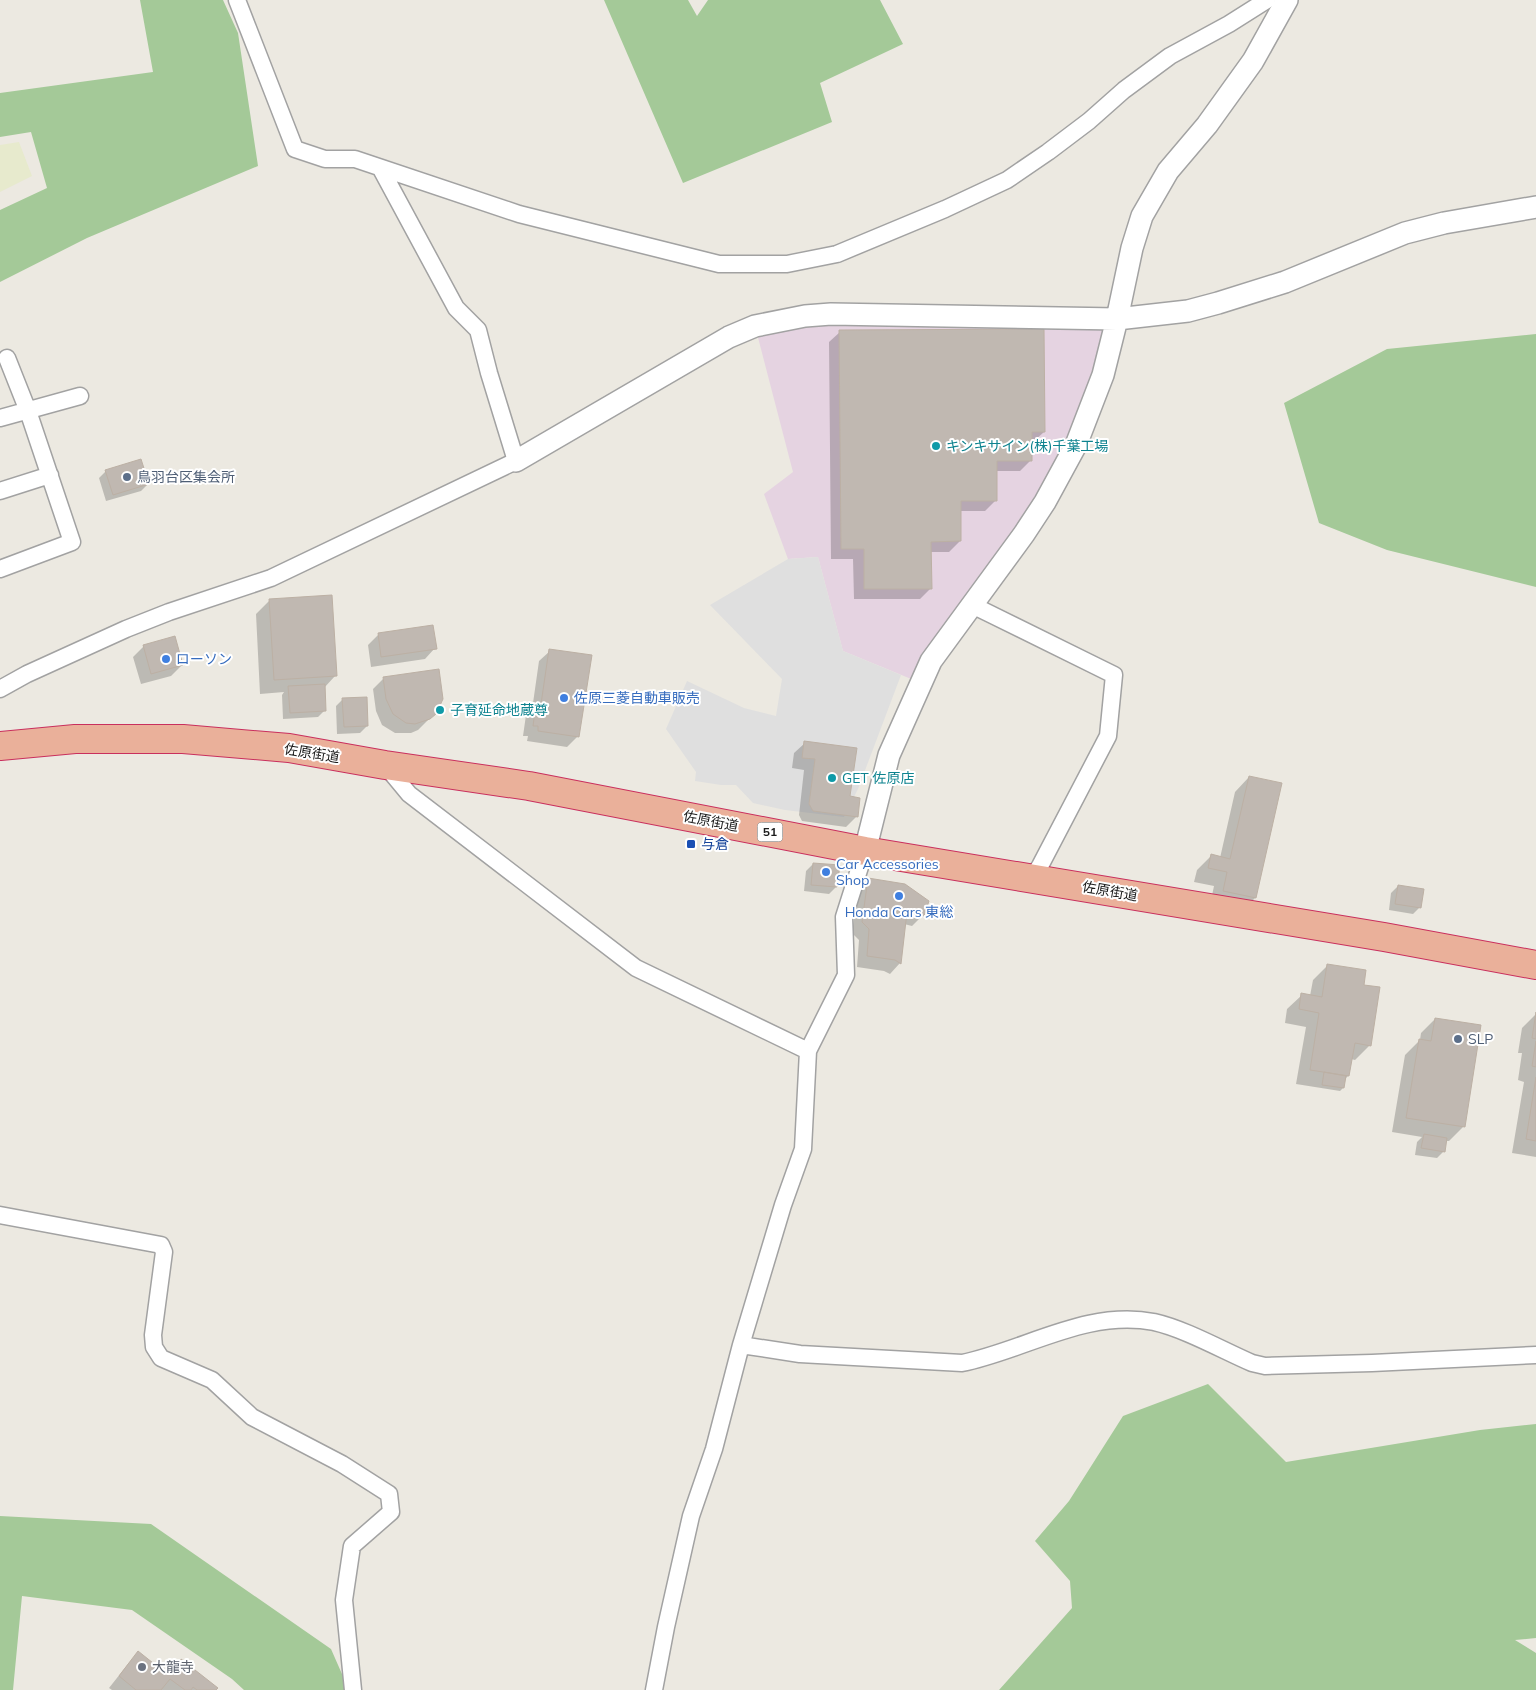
<svg xmlns="http://www.w3.org/2000/svg" width="1536" height="1690" font-family="Mulish,'Noto Sans JP',sans-serif">
  <rect width="100%" height="100%" fill="#ece9e1"/>
  <path fill="#e5d3e1" d="M 1117,319 L 1085,423 L 921,683 L 843,651 L 818,557 L 788,559 L 764,494 L 793,472 L 755,326 Z"/>
  <path fill="#e7eacd" d="M 19,142 L 32,176 L 0,192 L 0,145 Z"/>
  <path fill="#a4c998" d="M 140,0 L 223,0 L 238,33 L 258,166 L 87,238 L 0,282 L 0,210 L 47,188 L 31,132 L 0,137 L 0,93 L 153,72 Z
    M 604,0 L 688,0 L 697,16 L 708,0 L 880,0 L 903,44 L 820,83 L 832,122 L 683,183 Z
    M 1536,334 L 1536,587 L 1387,550 L 1319,523 L 1284,403 L 1387,349 Z
    M 1208,1384 L 1286,1462 L 1480,1430 L 1536,1424 L 1536,1638 L 1515,1640 L 1536,1653 L 1536,1690 L 999,1690 L 1072,1608 L 1070,1581 L 1035,1541 L 1069,1501 L 1123,1416 Z
    M 0,1516 L 151,1524 L 331,1649 L 349,1690 L 244,1690 L 232,1679 L 132,1610 L 22,1596 L 13,1690 L 0,1690 Z"/>
  <path fill="#dfdfdf" d="M 818,557 L 843,651 L 901,675 L 858,789 L 844,817 L 785,810 L 753,803 L 736,785 L 721,785 L 695,781 L 696,772 L 666,729 L 687,681 L 744,708 L 776,716 L 782,679 L 710,605 L 788,559 Z"/>
  <path fill="#0003" d="M 840,332 L 1044,432 L 1033,442 L 1030,442 L 1031,460 L 1020,471 L 996,471 L 996,500 L 985,511 L 960,511 L 960,541 L 949,552 L 930,552 L 931,588 L 920,599 L 854,599 L 853,559 L 831,559 L 829,342 Z
    M 106,471 L 148,484 L 141,491 L 106,501 L 99,478 Z
    M 270,600 L 335,676 L 324,688 L 325,710 L 318,717 L 283,719 L 282,695 L 284,692 L 260,694 L 256,614 Z
    M 379,634 L 435,648 L 425,659 L 371,667 L 368,645 Z
    M 144,646 L 182,665 L 171,676 L 141,684 L 133,657 Z
    M 550,651 L 578,736 L 567,747 L 527,741 L 528,736 L 523,736 L 526,715 L 532,710 L 539,661 Z
    M 383,679 L 429,719 L 418,730 L 411,733 L 395,733 L 382,725 L 376,711 L 373,689 Z
    M 343,699 L 367,726 L 360,733 L 337,734 L 336,706 Z
    M 805,743 L 849,797 L 857,816 L 846,827 L 802,821 L 799,815 L 804,770 L 792,768 L 794,753 Z
    M 1249,777 L 1255,898 L 1241,912 L 1210,905 L 1214,886 L 1194,882 L 1197,870 L 1211,856 L 1220,858 L 1235,792 Z
    M 813,864 L 836,887 L 829,894 L 804,891 L 806,871 Z
    M 868,879 L 923,915 L 912,926 L 904,924 L 900,963 L 890,974 L 884,971 L 857,967 L 859,940 L 852,933 L 858,890 Z
    M 1398,886 L 1420,907 L 1413,914 L 1389,910 L 1391,893 Z
    M 1328,965 L 1363,986 L 1370,1045 L 1355,1060 L 1351,1059 L 1348,1076 L 1344,1080 L 1343,1088 L 1340,1091 L 1296,1084 L 1306,1027 L 1285,1023 L 1287,1009 L 1302,995 L 1310,996 L 1313,980 Z
    M 1536,1014 L 1536,1157 L 1512,1153 L 1524,1082 L 1518,1080 L 1522,1053 L 1518,1053 L 1522,1028 Z
    M 1435,1019 L 1480,1026 L 1463,1127 L 1449,1141 L 1445,1141 L 1444,1151 L 1437,1158 L 1415,1155 L 1417,1142 L 1422,1137 L 1392,1132 L 1405,1055 L 1420,1040 L 1421,1033 Z
    M 138,1653 L 167,1675 L 181,1661 L 214,1690 L 112,1690 L 109,1688 L 128,1664 Z"/>
  <path fill="#c0b8b1" stroke="#bcb0a4" d="M 1044,329 L 1045,432 L 1032,432 L 1032,461 L 997,461 L 997,501 L 961,501 L 961,541 L 931,542 L 932,589 L 864,589 L 864,549 L 841,549 L 839,330 Z
    M 141,459 L 149,484 L 113,495 L 105,470 Z
    M 332,595 L 337,676 L 274,680 L 269,599 Z
    M 433,625 L 437,649 L 381,657 L 378,633 Z
    M 175,636 L 183,665 L 151,674 L 143,645 Z
    M 549,649 L 592,655 L 579,737 L 538,731 L 538,726 L 533,726 L 536,703 L 541,704 Z
    M 439,669 L 443,699 L 436,714 L 430,719 L 415,724 L 406,723 L 393,714 L 386,699 L 383,677 Z
    M 325,684 L 326,711 L 290,713 L 288,686 Z
    M 367,697 L 368,726 L 344,727 L 342,698 Z
    M 804,741 L 857,748 L 850,796 L 860,798 L 858,817 L 813,811 L 809,804 L 815,759 L 802,758 Z
    M 1249,776 L 1282,783 L 1256,898 L 1223,891 L 1227,872 L 1208,868 L 1211,854 L 1230,859 Z
    M 813,863 L 840,865 L 837,887 L 811,885 Z
    M 868,878 L 905,884 L 929,901 L 924,916 L 907,912 L 901,964 L 895,960 L 867,956 L 869,929 L 862,922 Z
    M 1398,885 L 1424,889 L 1421,908 L 1395,904 Z
    M 1327,964 L 1366,970 L 1364,985 L 1380,987 L 1371,1046 L 1355,1043 L 1349,1076 L 1310,1070 L 1319,1013 L 1299,1009 L 1301,993 L 1322,997 Z
    M 1536,1012 L 1536,1039 L 1532,1038 Z
    M 1435,1018 L 1481,1025 L 1465,1127 L 1406,1118 L 1419,1039 L 1431,1041 Z
    M 1536,1041 L 1536,1067 L 1532,1066 Z
    M 1324,1072 L 1346,1076 L 1344,1088 L 1322,1085 Z
    M 1536,1077 L 1536,1141 L 1526,1139 Z
    M 1424,1134 L 1447,1138 L 1445,1152 L 1421,1148 Z
    M 138,1651 L 168,1675 L 181,1659 L 218,1688 L 216,1690 L 197,1690 L 193,1687 L 191,1690 L 185,1690 L 170,1679 L 161,1690 L 136,1690 L 119,1676 Z"/>
  <g fill="none" stroke-linecap="round" stroke-linejoin="round">
    <defs>
      <path id="minor" d="M 237,0 L 295,149 L 325,159 L 355,159 L 519,214 L 719,264 L 787,264 L 837,254 L 945,209 L 1007,180 L 1048,152 L 1089,121 L 1124,90 L 1170,56 L 1229,24 L 1267,0
        M 0,418 L 80,396
        M 0,491 L 50,475
        M 0,569 L 72,542 L 28,411 L 7,358
        M 972,605 L 1114,675 L 1108,736 L 1040,866 L 1032,878
        M 0,689 L 27,674 L 126,629 L 169,612 L 271,578 L 516,461 L 489,373 L 478,330 L 456,308 L 381,169
        M 385,765 L 409,794 L 636,968 L 808,1051
        M 0,1215 L 161,1245 L 164,1252 L 153,1335 L 154,1347 L 161,1358 L 212,1380 L 252,1417 L 342,1464 L 389,1494 L 391,1512 L 352,1546 L 344,1600 L 353,1690
        M 741,1345 L 800,1354 L 962,1363 C 1026,1350 1086,1309 1154,1322 C 1185,1329 1222,1350 1252,1363 L 1265,1366 L 1372,1363 L 1536,1355
        M 654,1690 L 666,1627 L 691,1516 L 714,1449 L 741,1345 L 783,1205 L 803,1149 L 808,1051 L 846,975 L 844,917 L 865,851"/>
      <path id="tertiary" d="M 516,461 L 729,337 L 755,326 L 805,316 L 831,314 L 1117,319 L 1188,311 L 1218,303 L 1285,282 L 1405,233 L 1444,223 L 1536,207
        M 865,851 L 889,755 L 931,661 L 1024,534 L 1045,502 L 1076,445 L 1103,375 L 1117,319 L 1132,248 L 1142,216 L 1168,171 L 1207,125 L 1253,61 L 1287,0"/>
      <path id="trunk" d="M 0,746 L 75,739 L 183,739 L 289,748 L 385,765 L 529,786 L 865,851 L 1384,937 L 1536,965"/>
    </defs>
    <use href="#minor" stroke="#a2a2a2" stroke-width="19"/>
    <use href="#tertiary" stroke="#a2a2a2" stroke-width="24"/>
    <use href="#trunk" stroke="#c92f5d" stroke-width="30"/>
    <use href="#minor" stroke="#fff" stroke-width="16"/>
    <use href="#tertiary" stroke="#fff" stroke-width="21"/>
    <use href="#trunk" stroke="#eab09a" stroke-width="28"/>
  </g>
  <g fill="#0f9aa8" stroke="#fff" stroke-width="2">
    <circle cx="936" cy="446" r="5"/>
    <circle cx="440" cy="710" r="5"/>
    <circle cx="832" cy="778" r="5"/>
  </g>
  <g fill="#5c6f8a" stroke="#fff" stroke-width="2">
    <circle cx="127" cy="477" r="5"/>
    <circle cx="1458" cy="1039" r="5"/>
  </g>
  <g fill="#3f7fe0" stroke="#fff" stroke-width="2">
    <circle cx="166" cy="659" r="5"/>
    <circle cx="564" cy="698" r="5"/>
    <circle cx="826" cy="872" r="5"/>
    <circle cx="899" cy="896" r="5"/>
  </g>
  <rect fill="#1a4fb4" stroke="#fff" stroke-width="2" x="686" y="839" width="10" height="10" rx="2.5"/>
  <circle fill="#6b7280" stroke="#fff" stroke-width="2" cx="142" cy="1667" r="5"/>
  <g text-anchor="middle" stroke-width="4" stroke-linejoin="round" paint-order="stroke">
    <rect fill="#fff" stroke="#5f5f5f" stroke-width="1" x="757.5" y="822.5" width="25" height="19" rx="4"/>
    <g font-size="12" font-weight="bold" fill="#1b1b1b">
      <text x="770" y="836">51</text>
    </g>
    <g font-size="14" fill="#0d838f" stroke="#fff" text-anchor="start">
      <text x="946" y="451">キンキサイン(株)千葉工場</text>
      <text x="450" y="715">子育延命地蔵尊</text>
      <text x="842" y="783">GET 佐原店</text>
    </g>
    <g font-size="14" fill="#4e5e75" stroke="#fff" text-anchor="start">
      <text x="137" y="482">鳥羽台区集会所</text>
      <text x="1468" y="1044">SLP</text>
    </g>
    <g font-size="14" fill="#366cbe" stroke="#fff" text-anchor="start">
      <text x="176" y="664">ローソン</text>
      <text x="574" y="703">佐原三菱自動車販売</text>
      <text x="836" y="869">Car Accessories<tspan x="836" dy="16">Shop</tspan></text>
      <text x="899" y="917" text-anchor="middle">Honda Cars 東総</text>
    </g>
    <g font-size="14" fill="#1b1b1b" stroke="#fff">
      <text transform="translate(312 753) rotate(9)" y="5">佐原街道</text>
      <text transform="translate(711 821) rotate(11)" y="5">佐原街道</text>
      <text transform="translate(1110 891) rotate(10)" y="5">佐原街道</text>
    </g>
    <g font-size="14" fill="#164399" stroke="#fff" text-anchor="start">
      <text x="701" y="849">与倉</text>
    </g>
    <g font-size="14" fill="#5b616d" stroke="#fff" text-anchor="start">
      <text x="152" y="1672">大龍寺</text>
    </g>
  </g>
</svg>
